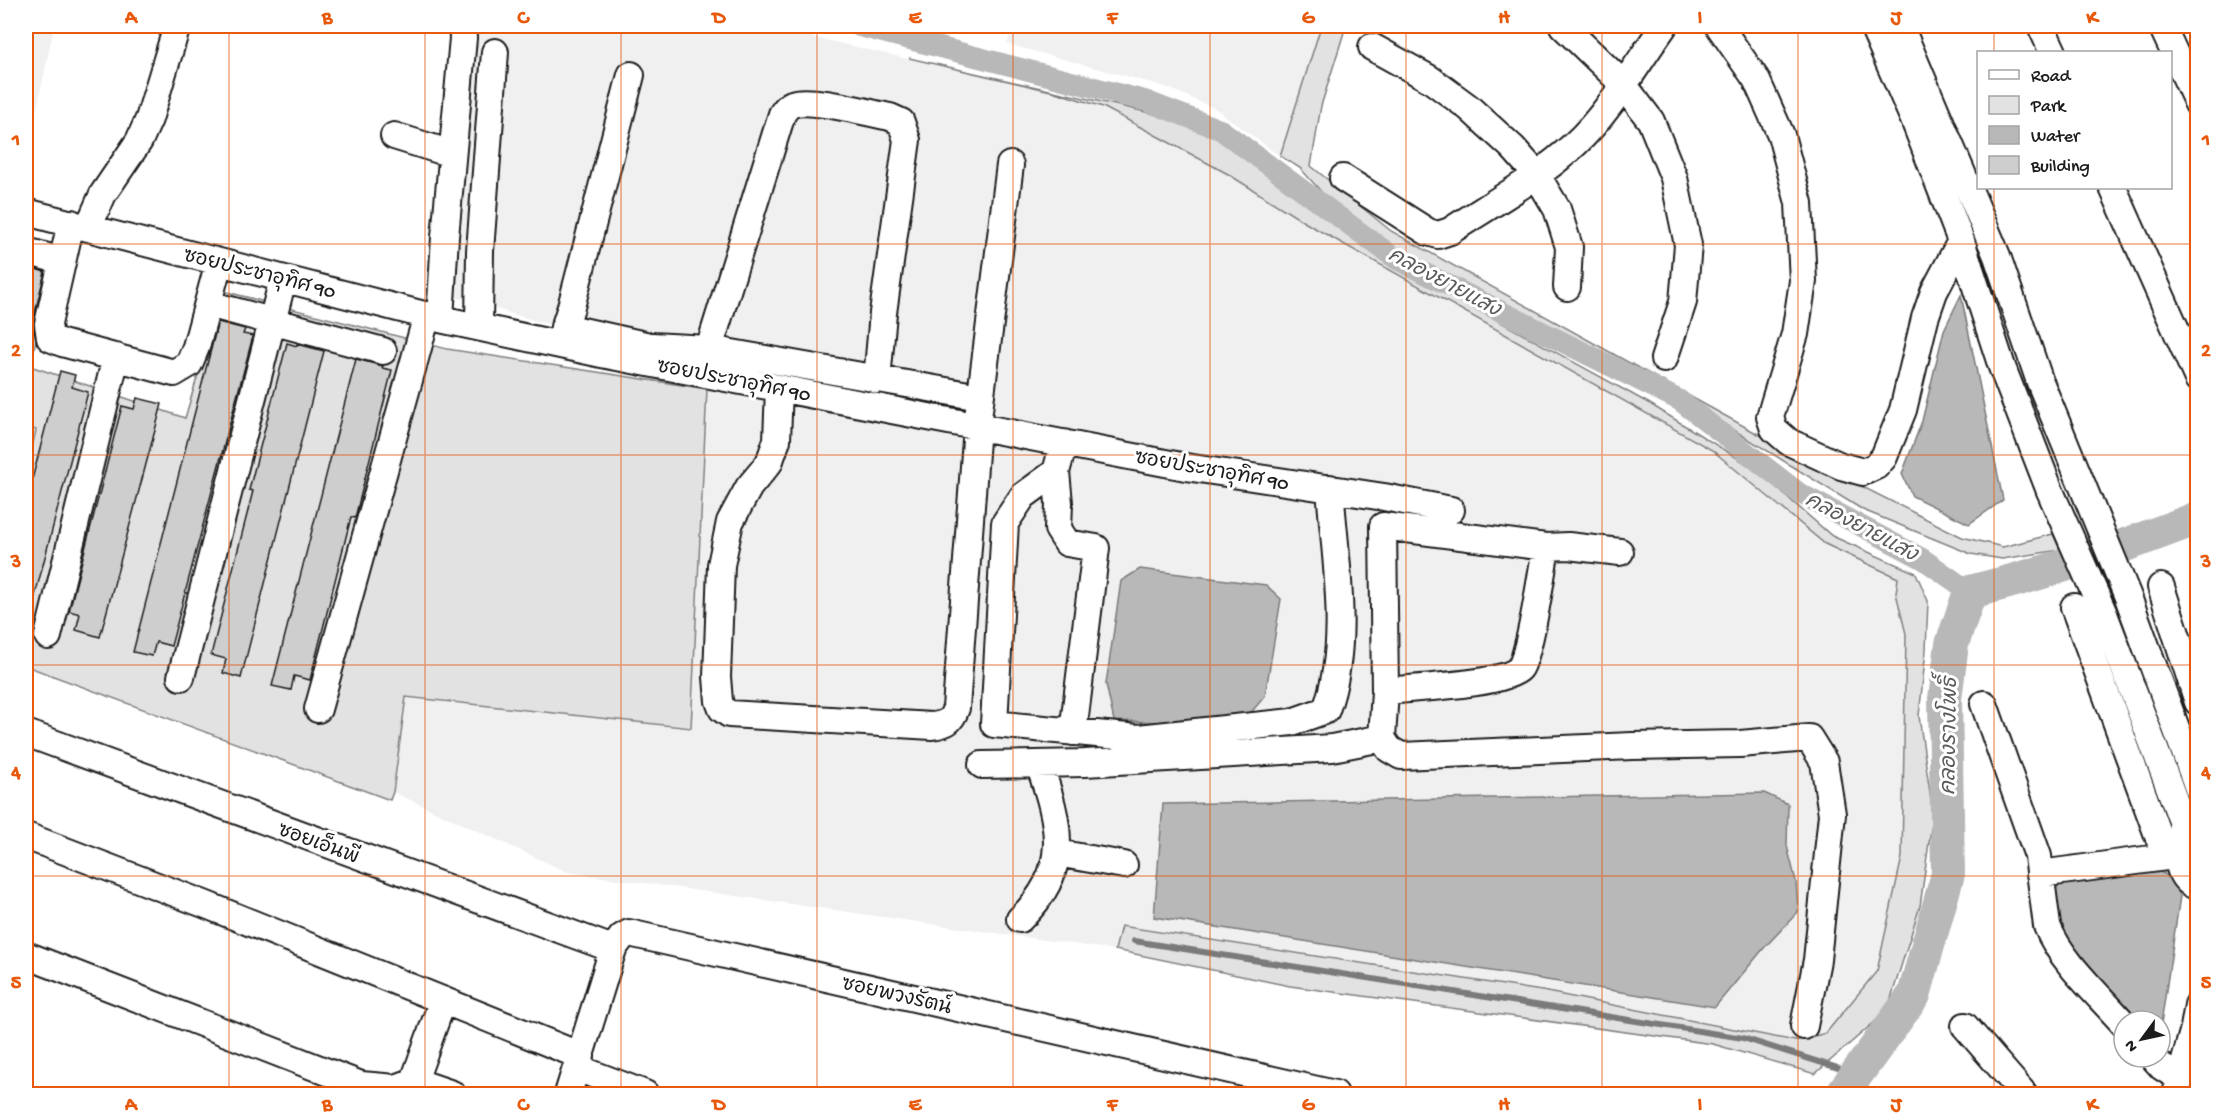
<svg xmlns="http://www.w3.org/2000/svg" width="2223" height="1120" font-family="'Gochi Hand','Playpen Sans Thai',sans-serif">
  <rect width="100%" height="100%" fill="#fff"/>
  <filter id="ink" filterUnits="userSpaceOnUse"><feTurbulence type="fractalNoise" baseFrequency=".0167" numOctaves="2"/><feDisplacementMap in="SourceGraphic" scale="12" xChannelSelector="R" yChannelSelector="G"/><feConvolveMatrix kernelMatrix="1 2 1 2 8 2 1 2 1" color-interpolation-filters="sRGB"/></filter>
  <g filter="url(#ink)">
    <path fill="#f0f0f0" d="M 26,26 L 54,26 L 26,161 Z
      M 465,26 L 763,26 L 1055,92 L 1103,107 L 1228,174 L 1304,222 L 1712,450 L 1825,544 L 1898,578 L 1896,593 L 1906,634 L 1902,857 L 1877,971 L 1826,1033 L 1795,1041 L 1542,991 L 1121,926 L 1115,950 L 567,872 L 393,792 L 405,697 L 691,727 L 707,389 L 710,366 L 620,345 L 448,295 Z
      M 1013,26 L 1321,26 L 1280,156 L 1216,109 L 1166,87 L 1007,44 Z"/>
    <path fill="#e2e2e2" stroke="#7f7f7f" stroke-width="1.5" d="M 1321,26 L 1346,26 L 1321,106 L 1311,166 L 1391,231 L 1758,434 L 1962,537 L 2003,547 L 2053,534 L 2060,550 L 2002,559 L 1971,554 L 1863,510 L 1708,414 L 1384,246 L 1327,198 L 1300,168 L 1280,156 Z
      M 909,58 L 1185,121 L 1219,139 L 1404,269 L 1650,404 L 1755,469 L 1832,536 L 1916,573 L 1928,601 L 1926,650 L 1919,716 L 1933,814 L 1920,906 L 1887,1011 L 1815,1074 L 1713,1044 L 1290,986 L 1115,950 L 1121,926 L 1542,991 L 1795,1041 L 1826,1033 L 1877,971 L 1902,857 L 1906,634 L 1896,593 L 1898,578 L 1825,544 L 1712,450 L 1304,222 L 1228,174 L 1103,107 L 1055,92 Z
      M 26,261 L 52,269 L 30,366 L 185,418 L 223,291 L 447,349 L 707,389 L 691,728 L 406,697 L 393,792 L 390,800 L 26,666 L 26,474 L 36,430 L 26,427 Z"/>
    <path fill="#b8b8b8" stroke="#7a7a7a" stroke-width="1.5" d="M 1961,295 L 2003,500 L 1969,524 L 1912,496 L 1902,474 L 1922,421 L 1944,330 Z
      M 1140,569 L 1266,585 L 1281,599 L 1265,696 L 1242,723 L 1114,721 L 1106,684 L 1121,581 Z
      M 1764,793 L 1788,804 L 1787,846 L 1796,881 L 1798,912 L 1764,948 L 1715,1007 L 1154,917 L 1163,804 Z
      M 2160,872 L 2173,878 L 2180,896 L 2160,1031 L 2160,1021 L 2136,1021 L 2061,931 L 2051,903 L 2059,882 Z"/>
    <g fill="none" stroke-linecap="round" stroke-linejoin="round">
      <path stroke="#7a7a7a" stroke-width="6" d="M 1134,941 L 1743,1038 L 1857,1074"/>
      <path stroke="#b8b8b8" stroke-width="21" d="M 858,26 L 1146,101 L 1221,130 L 1396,259 L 1679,400 L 1799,493 L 1923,559 L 1970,592"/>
      <path stroke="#b8b8b8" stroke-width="34" d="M 1842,1094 L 1914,995 L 1948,874 L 1945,699 L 1952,644 L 1970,592 C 2048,573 2123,547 2198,518"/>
    </g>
    <path fill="#cecece" stroke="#1c1c1c" stroke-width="1.5" d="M 29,267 L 45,272 L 33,321 L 34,331 L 31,343 L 26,342 L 26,272 Z
      M 218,322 L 245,329 L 243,334 L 253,336 L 171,646 L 156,642 L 152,656 L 133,652 Z
      M 287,343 L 297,346 L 297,344 L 324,351 L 241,678 L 223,673 L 226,659 L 211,655 L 253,491 L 249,490 Z
      M 356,359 L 383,366 L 382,368 L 392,370 L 355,518 L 351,517 L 310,680 L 294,676 L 291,690 L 272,686 Z
      M 60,371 L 75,375 L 72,387 L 88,392 L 31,611 L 26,610 L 26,503 Z
      M 137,398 L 162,404 L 100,637 L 76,630 L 80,614 L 69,611 L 122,406 L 134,409 Z"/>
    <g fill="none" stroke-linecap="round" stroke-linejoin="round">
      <defs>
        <path id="minor" d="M 1563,26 L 1623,84 L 1651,121 L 1674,178 L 1688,245 L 1683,302 L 1664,359
          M 1719,26 L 1756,79 L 1781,135 L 1799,203 L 1803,281 L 1795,334 L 1770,417 L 1774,429 L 1789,442 L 1841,466 L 1863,472 L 1876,466 L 1884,457 L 1903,410 L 1925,318 L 1934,292 L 1961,241
          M 1873,26 L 1915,122 L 1961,241 L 2002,367 L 2050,491 L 2104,614 L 2182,821 L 2182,846
          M 1900,26 L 1997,256 L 2040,382 L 2128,597 L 2198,788
          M 2041,26 L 2053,52
          M 2162,26 L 2198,104
          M 1372,47 L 1430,79 L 1468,107 L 1513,148 L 1536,174 L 1557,209 L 1569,247 L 1567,287
          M 394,136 L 452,154
          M 1343,178 L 1428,232 L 1438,235 L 1450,231 C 1491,204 1539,178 1575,144 C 1608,114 1638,62 1664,26
          M 2113,188 L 2198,379
          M 26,212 L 440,319 L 602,354 L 1186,467 L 1384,497 L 1451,510
          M 71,223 L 48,324 L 50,338 L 62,343 L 174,373 L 189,364 L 196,347 L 219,262
          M 88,228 L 103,194 L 139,141 L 149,119 L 177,26
          M 26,251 L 62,261
          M 208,304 L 383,351
          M 440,319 L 445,237 L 463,38 L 462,26
          M 479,327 L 480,251 L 495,52
          M 564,327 L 645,345
          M 559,344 L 571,307 L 631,75
          M 709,349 L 980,397
          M 623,350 L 651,346 L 709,349 L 782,114 C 785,110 787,106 792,104 C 811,97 868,113 890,117 L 901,122 L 907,140 L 883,313 L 877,380
          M 779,388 L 777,440 L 769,463 L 749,487 L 730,522 L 721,565 L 717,677 L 719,701 L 722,709 L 729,714 L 932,726 C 946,724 951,722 956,708 L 977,426 L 1010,165
          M 1064,443 L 1056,472 L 1023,496 L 1005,523 L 994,724 L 1138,738 L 1292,722 L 1326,710 C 1351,642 1335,560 1330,488
          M 1056,472 L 1059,503 L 1058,529 L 1067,543 L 1096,548 L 1073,732
          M 1546,547 L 1568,546 L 1620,552
          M 2161,587 L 2198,702
          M 2074,607 L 2166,857
          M 48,636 L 116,357
          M 181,677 L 283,279
          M 1385,691 C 1410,688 1505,685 1520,668 C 1529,658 1543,566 1546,547 L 1383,526 L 1385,691 L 1382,738 L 1389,749 L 1401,756 L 1632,746 L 1740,744 L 1809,738 L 1824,762 L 1832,814 L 1817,960 L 1804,1026
          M 1984,704 L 2038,856 L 2047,926 C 2062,963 2098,994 2124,1024
          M 318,709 L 427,315
          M 26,733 L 613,949
          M 982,765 L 1085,763 L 1332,748 L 1382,738
          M 26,836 L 204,904 L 581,1056
          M 2184,843 C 2174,859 2179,880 2198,887
          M 1057,853 L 1124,865
          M 2040,874 L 2166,857 L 2178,859
          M 1020,919 C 1072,870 1060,824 1039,764
          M 26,955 L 361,1085 L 396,1088 L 414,1081
          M 443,1000 L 414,1081 L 452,1094
          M 1965,1026 L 2024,1094
          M 2153,1057 L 2162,1067 L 2181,1079
          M 577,1068 L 645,1094
          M 568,1094 L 613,949 L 622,937 L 629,933 L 1335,1094
          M 2176,1094 L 2194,1028 L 2198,1005"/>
      </defs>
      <use href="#minor" stroke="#1c1c1c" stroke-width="30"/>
      <use href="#minor" stroke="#fff" stroke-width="26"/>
    </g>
  </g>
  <path fill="none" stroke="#e8590c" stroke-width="1.5" stroke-opacity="0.55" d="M 229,26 L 229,1094M 425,26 L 425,1094M 621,26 L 621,1094M 817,26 L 817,1094M 1013,26 L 1013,1094M 1210,26 L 1210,1094M 1406,26 L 1406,1094M 1602,26 L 1602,1094M 1798,26 L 1798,1094M 1994,26 L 1994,52M 1994,188 L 1994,1094M 26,244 L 2198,244M 26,455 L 2198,455M 26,665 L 2198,665M 26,876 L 2198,876"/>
  <g text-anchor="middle" stroke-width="6" stroke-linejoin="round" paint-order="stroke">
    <g font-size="20" fill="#1c1c1c" stroke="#fff">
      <text transform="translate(260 272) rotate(14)" y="7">ซอยประชาอุทิศ 90</text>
      <text transform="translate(734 379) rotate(11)" y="7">ซอยประชาอุทิศ 90</text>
      <text transform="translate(1212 469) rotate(10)" y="7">ซอยประชาอุทิศ 90</text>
      <text transform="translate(319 842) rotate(20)" y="7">ซอยเอ็นพี</text>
      <text transform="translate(897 994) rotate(13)" y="7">ซอยพวงรัตน์</text>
    </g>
    <g font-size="21" font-style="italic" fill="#5a5a5a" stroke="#fff">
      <text transform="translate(1445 281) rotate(28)" y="7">คลองยายแสง</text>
      <text transform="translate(1862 526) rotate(28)" y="7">คลองยายแสง</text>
      <text transform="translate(1948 736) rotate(-89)" y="7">คลองรางโพธิ์</text>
    </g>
  </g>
  <rect width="2223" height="1120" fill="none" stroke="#fff" stroke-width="66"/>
  <rect x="1977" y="51" width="195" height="138" fill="#ffffff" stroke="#a4a4a4" stroke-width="1.5"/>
  <rect x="1989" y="70" width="30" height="9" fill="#ffffff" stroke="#a4a4a4" stroke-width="1.5"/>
  <text x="2031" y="81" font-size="18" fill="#1c1c1c">Road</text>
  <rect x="1989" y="96" width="30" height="18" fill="#e2e2e2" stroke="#a4a4a4" stroke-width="1.5"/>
  <text x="2031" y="111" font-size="18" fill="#1c1c1c">Park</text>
  <rect x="1989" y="126" width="30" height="18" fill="#b8b8b8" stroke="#a4a4a4" stroke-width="1.5"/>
  <text x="2031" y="141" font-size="18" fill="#1c1c1c">Water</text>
  <rect x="1989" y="156" width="30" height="18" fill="#cecece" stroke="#a4a4a4" stroke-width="1.5"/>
  <text x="2031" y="171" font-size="18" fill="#1c1c1c">Building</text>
  <g transform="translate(2142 1039) rotate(237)"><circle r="28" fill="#ffffff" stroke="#a4a4a4" stroke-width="1.5"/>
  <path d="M0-4.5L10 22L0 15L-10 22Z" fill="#1c1c1c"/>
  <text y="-9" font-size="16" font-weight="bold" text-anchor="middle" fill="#1c1c1c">N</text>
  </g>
  <rect x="33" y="33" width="2157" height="1054" fill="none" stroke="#e8590c" stroke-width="2"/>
  <g font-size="20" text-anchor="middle" font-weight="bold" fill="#e8590c">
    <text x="131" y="23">A</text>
    <text x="327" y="23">B</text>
    <text x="523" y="23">C</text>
    <text x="719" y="23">D</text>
    <text x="915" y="23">E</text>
    <text x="1112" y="23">F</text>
    <text x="1308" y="23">G</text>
    <text x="1504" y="23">H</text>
    <text x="1700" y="23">I</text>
    <text x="1896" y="23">J</text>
    <text x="2092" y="23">K</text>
    <text x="16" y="145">1</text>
    <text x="2206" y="145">1</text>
    <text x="16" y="356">2</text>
    <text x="2206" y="356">2</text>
    <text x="16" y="567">3</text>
    <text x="2206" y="567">3</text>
    <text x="16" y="778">4</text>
    <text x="2206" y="778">4</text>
    <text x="16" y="988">5</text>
    <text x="2206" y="988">5</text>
    <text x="131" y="1110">A</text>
    <text x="327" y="1110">B</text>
    <text x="523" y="1110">C</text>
    <text x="719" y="1110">D</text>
    <text x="915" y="1110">E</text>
    <text x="1112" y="1110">F</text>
    <text x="1308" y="1110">G</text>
    <text x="1504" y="1110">H</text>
    <text x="1700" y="1110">I</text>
    <text x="1896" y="1110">J</text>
    <text x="2092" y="1110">K</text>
  </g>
</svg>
